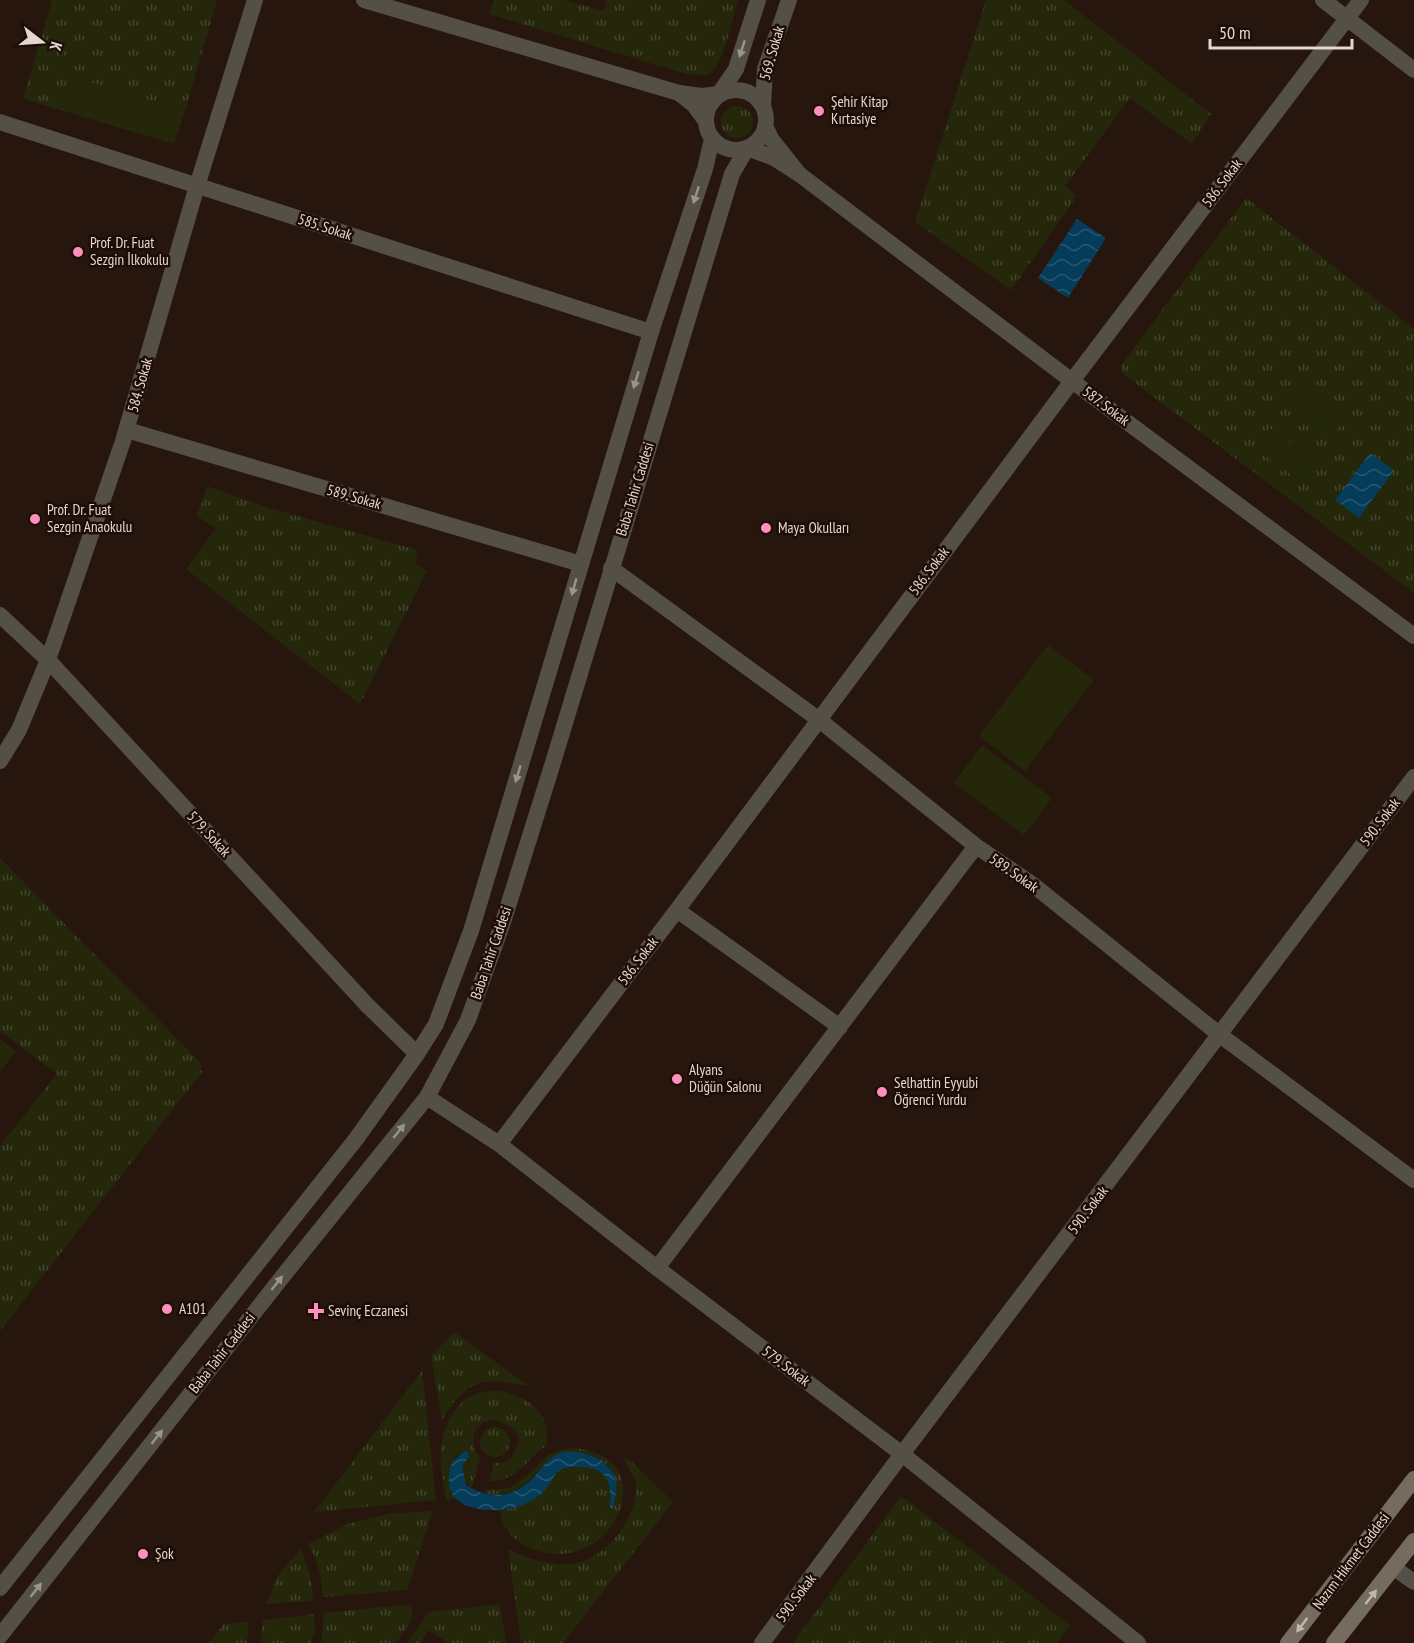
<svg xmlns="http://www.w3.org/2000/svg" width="1414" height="1643" font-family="'PT Sans Narrow',sans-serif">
  <defs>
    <pattern id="grass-tufts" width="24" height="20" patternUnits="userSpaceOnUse" patternTransform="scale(1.5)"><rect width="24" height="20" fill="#24270a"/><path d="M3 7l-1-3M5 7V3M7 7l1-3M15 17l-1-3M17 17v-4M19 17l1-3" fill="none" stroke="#44462d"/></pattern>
    <pattern id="water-waves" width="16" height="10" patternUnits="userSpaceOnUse" patternTransform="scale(1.5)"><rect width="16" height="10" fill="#043c5a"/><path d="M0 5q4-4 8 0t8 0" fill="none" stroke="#285771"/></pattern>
  </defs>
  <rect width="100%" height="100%" fill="#27160d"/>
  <path fill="url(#grass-tufts)" d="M 52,0 L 217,0 L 185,111 L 77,78 L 67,112 L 23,99 Z
    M 494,0 L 564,0 L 604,11 L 607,0 L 738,0 C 733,15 723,68 709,74 C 703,77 692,74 686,74 L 489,14 Z
    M 986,0 L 1064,0 L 1211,114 L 1192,144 L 1130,98 L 1065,186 L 1077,196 L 1011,290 L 915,222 Z
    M721 122a16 16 0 1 1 32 0a16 16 0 1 1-32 0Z
    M 1246,198 L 1414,329 L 1414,593 L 1122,373 L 1121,365 Z
    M 207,486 L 263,506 L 417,550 L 416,564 L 427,571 L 360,704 L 186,569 L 216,528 L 197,516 Z
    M 0,858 L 200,1062 L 202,1072 L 0,1331 L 0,1146 L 57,1074 L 0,1031 Z
    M 454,1332 L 529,1386 C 483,1377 467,1378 442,1420 L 431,1356 Z
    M 422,1371 L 436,1500 L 314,1512 Z
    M 497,1390 C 527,1396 552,1411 546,1446 C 523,1462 522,1478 489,1482 L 494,1463 L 503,1463 L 510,1460 L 519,1443 L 517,1434 C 488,1401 460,1435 480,1457 L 472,1488 C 463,1483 462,1475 462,1466 L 469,1457 L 465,1451 L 454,1458 L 450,1491 L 458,1499 L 446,1500 C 444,1484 439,1465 441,1448 C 443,1426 456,1400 478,1393 C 484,1391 491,1391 497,1390 Z
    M480 1442a15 15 0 1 1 30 0a15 15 0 1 1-30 0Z
    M 573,1448 C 666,1454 616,1578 535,1550 C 515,1543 503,1531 500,1511 L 518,1507 L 556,1472 L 574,1466 L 592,1468 L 604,1473 L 610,1482 L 610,1507 C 613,1498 617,1490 616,1480 C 612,1458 577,1447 558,1454 C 551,1457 545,1463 540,1469 C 523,1489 511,1496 484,1494 L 485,1490 L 509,1488 L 528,1475 L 547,1456 L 559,1450 Z
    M 624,1458 L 631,1461 L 673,1502 L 563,1643 L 521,1643 L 508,1549 C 556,1573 595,1572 625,1524 C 631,1513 638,1496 636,1484 C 634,1476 627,1466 624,1458 Z
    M 901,1496 L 1070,1625 L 1057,1643 L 793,1643 Z
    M 433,1511 L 407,1590 L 323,1597 C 321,1578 319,1561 308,1544 L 348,1524 L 386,1514 Z
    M 301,1549 L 311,1578 L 313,1601 L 266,1604 L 279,1574 Z
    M 500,1604 L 506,1643 L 449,1643 L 428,1630 L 420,1643 L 408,1643 L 428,1612 Z
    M 403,1605 L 410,1606 C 417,1619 403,1632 396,1643 L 321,1643 L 324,1613 Z
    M 314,1614 L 315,1631 L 311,1643 L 261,1643 L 263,1620 Z
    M 249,1622 L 247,1643 L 209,1643 L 224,1624 Z"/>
  <path fill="#24270a" d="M 77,78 L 185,111 L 174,144 L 67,112 Z
    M 1300,385 L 1345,419 L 1330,439 L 1284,406 Z
    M 1270,428 L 1311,457 L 1296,478 L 1256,449 Z
    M 1048,645 L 1094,680 L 1025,771 L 979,736 Z
    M 982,745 L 1052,798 L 1024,835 L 954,783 Z
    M 0,1039 L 16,1051 L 0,1072 Z"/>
  <path fill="url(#water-waves)" d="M 1077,219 L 1106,238 L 1068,298 L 1038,278 Z
    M 1370,453 L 1394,470 L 1359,518 L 1335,500 Z
    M 465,1451 L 468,1452 L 469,1457 L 462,1466 L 466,1485 C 489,1500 513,1498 533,1478 C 540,1470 546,1460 556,1455 C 573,1445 609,1458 615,1477 C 618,1487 615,1499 613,1509 L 610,1507 C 611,1489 611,1472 590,1468 C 579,1466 562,1465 555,1475 C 551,1480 549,1486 545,1490 C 539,1497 530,1502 522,1505 C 498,1515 445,1513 449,1477 C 450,1463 454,1459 465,1451 Z"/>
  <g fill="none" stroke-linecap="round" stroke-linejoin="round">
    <path stroke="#544f47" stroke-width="16" d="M 364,0 L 679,93
      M 1323,0 L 1414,70
      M 0,122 L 651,332
      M 799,174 L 1072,381 L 1414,636
      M 127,430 L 581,564
      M 611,568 L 818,719 L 976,846 L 1032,884 L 1220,1035 L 1414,1180
      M 0,615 L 48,660 L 367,1005 L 417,1054
      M 0,761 L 19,730 L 48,660 L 123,441 L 197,186 L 255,0
      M 677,910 L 840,1027
      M 427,1097 L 499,1144 L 657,1268 L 902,1454 L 1138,1643
      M 499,1144 L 677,910 L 1072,381 L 1361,0
      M 657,1268 L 976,846
      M 1394,1568 L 1414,1582
      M 762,1643 L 902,1454 L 1414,777"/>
    <path stroke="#544f47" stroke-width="16" d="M706 120a30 30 0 1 1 60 0a30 30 0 1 1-60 0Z
      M 763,106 L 765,69 L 789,0
      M 705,120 L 694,105 L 679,93 L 702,96 L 719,94 L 736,69 L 758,0
      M 0,1588 L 356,1139 L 417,1054 L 436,1024 L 471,931 L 651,332 L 705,169 L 712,139
      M 0,1636 L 283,1276 L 427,1097 L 468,1020 L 503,922 L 551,769 L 732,174 L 747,148 L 774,158 L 799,174 L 772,140 L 765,126"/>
    <path stroke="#746c5f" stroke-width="16" d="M 1288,1643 L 1414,1479
      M 1334,1643 L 1414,1541"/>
  </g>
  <defs><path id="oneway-solid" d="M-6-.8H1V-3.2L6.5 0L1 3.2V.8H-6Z" transform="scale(1.5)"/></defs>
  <g fill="#9c938c">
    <use href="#oneway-solid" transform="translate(742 49) rotate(108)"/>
    <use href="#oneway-solid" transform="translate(696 195) rotate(108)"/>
    <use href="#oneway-solid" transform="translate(636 380) rotate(107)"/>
    <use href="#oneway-solid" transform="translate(574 587) rotate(106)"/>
    <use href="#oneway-solid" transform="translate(518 774) rotate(107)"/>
    <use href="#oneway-solid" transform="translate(399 1131) rotate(-51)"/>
    <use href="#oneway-solid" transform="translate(277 1283) rotate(-52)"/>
    <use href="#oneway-solid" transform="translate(157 1437) rotate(-52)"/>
    <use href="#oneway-solid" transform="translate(36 1590) rotate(-52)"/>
  </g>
  <g fill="#c2b7af">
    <use href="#oneway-solid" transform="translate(1371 1597) rotate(-52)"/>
    <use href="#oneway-solid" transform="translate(1302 1625) rotate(127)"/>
  </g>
  <g fill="#fe8ebd" stroke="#1d0d05" stroke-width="2">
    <circle cx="819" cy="111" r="6"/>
    <circle cx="78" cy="252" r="6"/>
    <circle cx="35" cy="519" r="6"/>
    <circle cx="766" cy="528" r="6"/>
    <circle cx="677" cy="1079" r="6"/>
    <circle cx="882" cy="1092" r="6"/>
    <circle cx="167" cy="1309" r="6"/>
    <path d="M313 1302h6v6h6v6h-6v6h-6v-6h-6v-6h6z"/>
    <circle cx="143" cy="1554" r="6"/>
  </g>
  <g text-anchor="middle" stroke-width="5" stroke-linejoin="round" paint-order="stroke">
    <g font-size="15" fill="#e3d7d1" stroke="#1d0d05">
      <text transform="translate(772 53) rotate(-74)" y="5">569. Sokak</text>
      <text transform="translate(1222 183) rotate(-53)" y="5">586. Sokak</text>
      <text transform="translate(325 227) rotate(18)" y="5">585. Sokak</text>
      <text transform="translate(140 385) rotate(-74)" y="5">584. Sokak</text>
      <text transform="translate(1106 406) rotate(37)" y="5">587. Sokak</text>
      <text transform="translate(635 489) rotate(-73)" y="5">Baba Tahir Caddesi</text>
      <text transform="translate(354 497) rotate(16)" y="5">589. Sokak</text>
      <text transform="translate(929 571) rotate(-53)" y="5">586. Sokak</text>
      <text transform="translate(1380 822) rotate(-53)" y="5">590. Sokak</text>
      <text transform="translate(209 834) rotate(47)" y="5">579. Sokak</text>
      <text transform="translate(1014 873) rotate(35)" y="5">589. Sokak</text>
      <text transform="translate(491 953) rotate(-71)" y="5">Baba Tahir Caddesi</text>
      <text transform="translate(638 961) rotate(-53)" y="5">586. Sokak</text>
      <text transform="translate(1088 1210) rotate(-53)" y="5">590. Sokak</text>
      <text transform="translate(222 1353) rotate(-52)" y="5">Baba Tahir Caddesi</text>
      <text transform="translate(786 1366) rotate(37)" y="5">579. Sokak</text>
      <text transform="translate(1351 1561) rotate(-53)" y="5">Nazım Hikmet Caddesi</text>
      <text transform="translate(796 1598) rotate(-53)" y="5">590. Sokak</text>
    </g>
    <g font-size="15" fill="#e3d7d1" stroke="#1d0d05" text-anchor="start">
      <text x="831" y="107">Şehir Kitap<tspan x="831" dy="17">Kırtasiye</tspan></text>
      <text x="90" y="248">Prof. Dr. Fuat<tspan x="90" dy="17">Sezgin İlkokulu</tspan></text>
      <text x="47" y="515">Prof. Dr. Fuat<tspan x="47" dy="17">Sezgin Anaokulu</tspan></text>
      <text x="778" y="533">Maya Okulları</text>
      <text x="689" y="1075">Alyans<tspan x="689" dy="17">Düğün Salonu</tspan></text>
      <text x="894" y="1088">Selhattin Eyyubi<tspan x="894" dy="17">Öğrenci Yurdu</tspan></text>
      <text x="179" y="1314">A101</text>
      <text x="328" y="1316">Sevinç Eczanesi</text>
      <text x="155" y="1559">Şok</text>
    </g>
  </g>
  <g transform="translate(42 42) rotate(107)" stroke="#1d0d05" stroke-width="4.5" paint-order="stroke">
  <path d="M0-4.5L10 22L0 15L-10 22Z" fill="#e3d7d1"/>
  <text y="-9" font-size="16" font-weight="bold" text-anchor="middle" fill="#e3d7d1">K</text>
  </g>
  <path d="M1210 39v9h142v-9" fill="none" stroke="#e3d7d1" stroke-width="3"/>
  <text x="1219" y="39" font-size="18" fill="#e3d7d1" stroke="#1d0d05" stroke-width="4.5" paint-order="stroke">50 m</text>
</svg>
